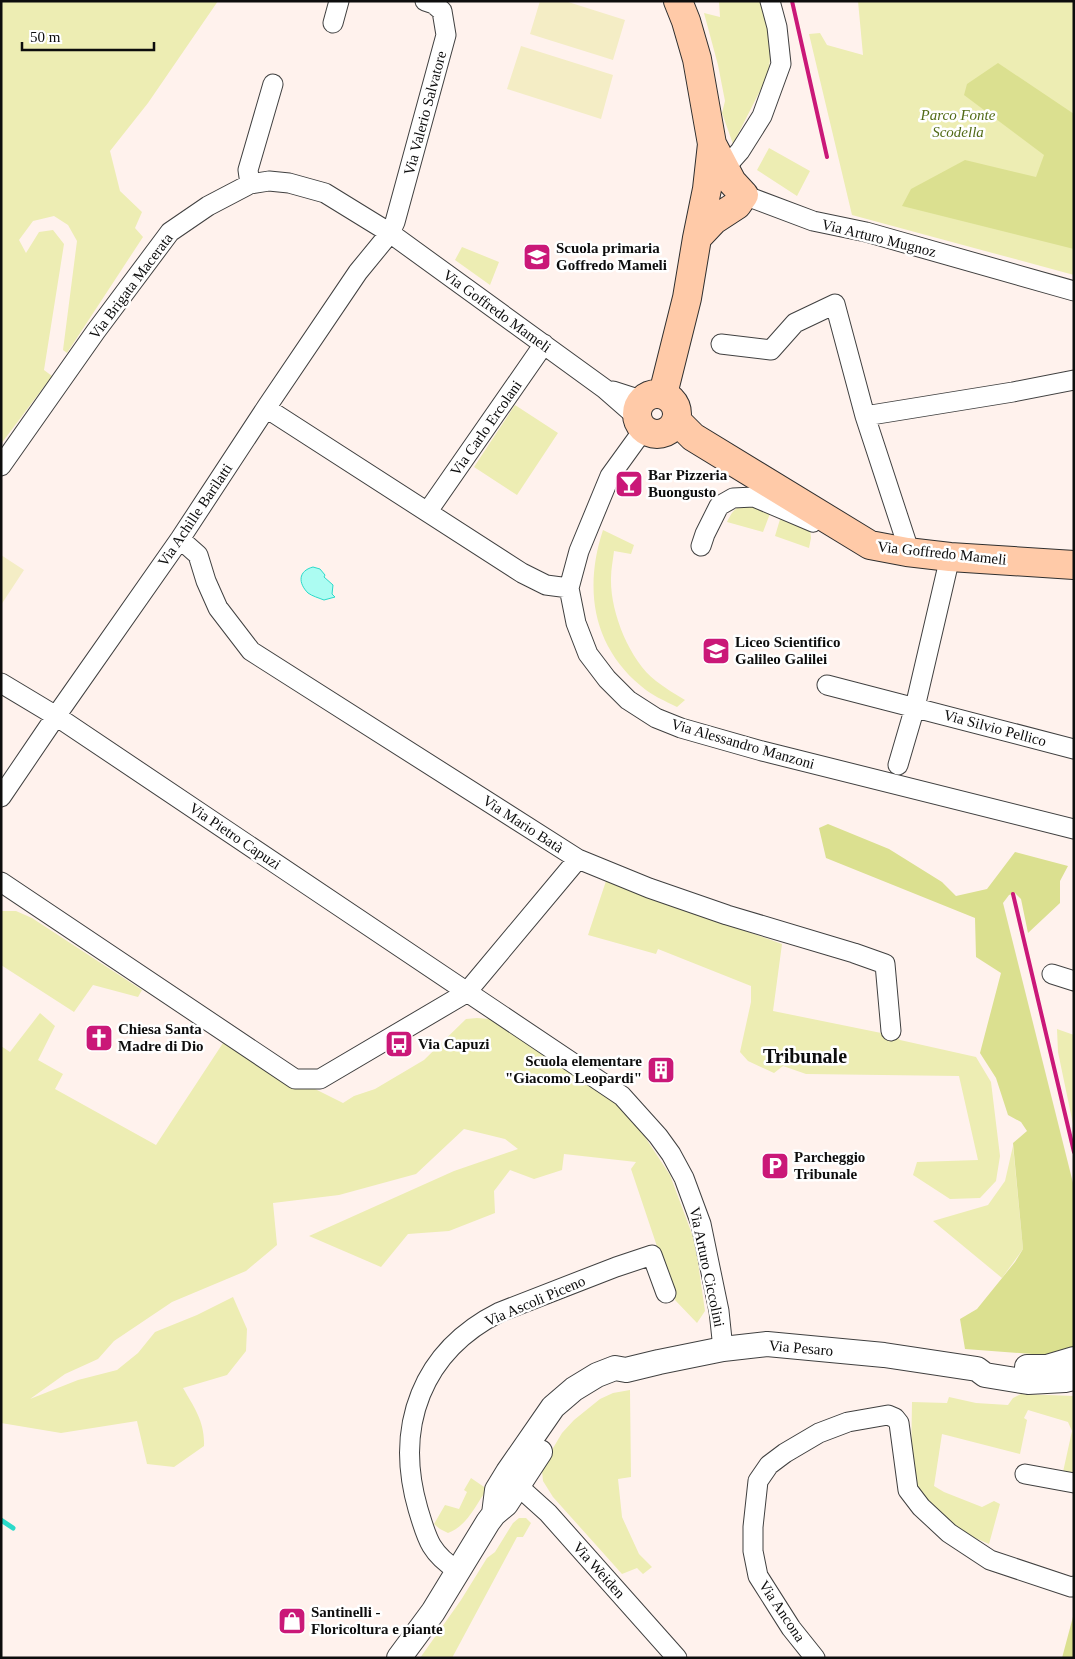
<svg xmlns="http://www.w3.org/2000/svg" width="1075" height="1659" font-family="Georgia,serif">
  <rect width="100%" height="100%" fill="#fff2ed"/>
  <path fill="#ededb3" d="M 1,1 L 218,1 L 148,103 L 110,151 L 120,191 L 142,212 L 135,228 L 143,237 L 67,353 L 63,350 L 77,241 L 68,225 L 54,216 L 33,221 L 19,240 L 26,253 L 39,232 L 53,230 L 64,244 L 44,370 L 52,376 L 1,444 Z
    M 719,1 L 761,1 L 769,30 L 770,59 L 768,75 L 733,144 L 722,113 L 725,101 L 718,65 L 704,13 L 720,17 Z
    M 858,1 L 1074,1 L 1074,275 L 852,215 L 809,34 L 820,33 L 827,45 L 863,55 Z
    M 769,148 L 810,171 L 797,196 L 757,170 Z
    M 462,247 L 499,262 L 490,285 L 455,260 Z
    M 515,405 L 558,433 L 517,495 L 474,467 Z
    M 747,503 L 771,511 L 763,532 L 727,522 C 732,511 736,507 747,503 Z
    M 781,516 L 810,528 L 811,538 L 809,548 L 775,536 Z
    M 603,530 L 634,545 L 631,554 L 614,551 C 613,560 611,569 611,578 C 610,611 629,660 656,681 C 665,688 675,694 685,700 L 677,707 C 665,701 651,695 641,686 C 592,645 584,588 603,530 Z
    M 606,881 L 782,944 L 773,1011 L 896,1036 L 900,1040 L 976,1057 L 991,1082 L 1000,1156 L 996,1181 L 980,1198 L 950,1199 L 913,1175 L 917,1162 L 978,1160 L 959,1076 L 806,1074 L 783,1066 L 774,1073 L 748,1061 L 740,1052 L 751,1002 L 751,986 L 658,949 L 656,954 L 588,935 Z
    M 1,911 L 16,911 L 32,918 L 142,990 L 138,997 L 93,985 L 74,1012 L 1,965 Z
    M 40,1013 L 55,1026 L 38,1060 L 63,1074 L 55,1089 L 156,1145 L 223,1043 L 343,1103 L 354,1096 L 375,1089 L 424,1060 L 466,1019 L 477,1018 L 489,1019 L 581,1076 L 619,1106 L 643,1134 L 670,1175 L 695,1242 L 705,1311 L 697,1323 L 675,1300 L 631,1169 L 636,1162 L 564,1154 L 562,1170 L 534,1179 L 510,1170 L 494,1191 L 495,1213 L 449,1231 L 408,1234 L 381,1267 L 309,1236 L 454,1171 L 518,1149 L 505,1139 L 464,1129 L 416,1174 L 339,1195 L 273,1203 L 277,1245 L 246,1271 L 172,1302 L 114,1341 L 98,1359 L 65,1374 L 30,1399 L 78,1380 L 117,1370 L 138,1353 L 155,1332 L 197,1315 L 233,1297 L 247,1329 L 246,1351 L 227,1375 L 183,1388 C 194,1407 205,1422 204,1446 L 174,1467 L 147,1464 L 137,1421 L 61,1433 L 1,1423 L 1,1046 L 10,1052 Z
    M 1057,1029 L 1074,1035 L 1074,1129 L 1058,1052 Z
    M 1013,1146 L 1023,1249 L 1002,1278 L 933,1221 L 988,1205 L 1005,1181 Z
    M 630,1390 L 631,1477 L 618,1479 L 622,1517 L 639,1554 L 652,1567 L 643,1574 L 637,1568 L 622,1574 L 553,1497 L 543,1481 L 542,1471 L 543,1465 L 562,1433 L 574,1420 L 600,1399 L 613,1393 Z
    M 1021,1394 L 1074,1396 L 1074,1475 L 1063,1472 L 1072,1431 L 1068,1422 L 1028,1410 L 1024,1418 L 1027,1420 L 1020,1454 L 942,1434 L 934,1486 L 944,1492 L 982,1507 L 994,1501 L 1000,1504 L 989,1544 L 968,1535 L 949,1523 L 915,1487 L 911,1463 L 912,1402 L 947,1403 L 949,1397 L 976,1403 L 1008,1405 L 1013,1398 Z
    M 471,1478 L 487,1489 C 476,1505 467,1526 448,1533 L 440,1529 L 434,1524 L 445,1505 L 459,1509 L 467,1492 L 464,1490 Z
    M 519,1518 L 526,1518 L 531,1523 L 523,1537 L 517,1537 L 452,1658 L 420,1658 L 461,1600 L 487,1558 L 495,1552 L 513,1523 Z"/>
  <path fill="#dbe090" d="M 998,63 L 1074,114 L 1074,249 L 902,206 L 911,189 L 965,160 L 1036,177 L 1044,155 L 964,95 L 967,84 Z
    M 828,824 L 889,849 L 942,882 L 956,896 L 987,889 L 1015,852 L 1068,866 L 1060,881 L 1060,903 L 1028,933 L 1021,899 L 1015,893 L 1009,895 L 1003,903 L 1074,1187 L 1074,1350 L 1070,1352 L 1045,1355 L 965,1349 L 960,1319 L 977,1309 L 1015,1262 L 1023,1249 L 1013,1143 L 1027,1131 L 1021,1122 L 1008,1115 L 996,1078 L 980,1053 L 1001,973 L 976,957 L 975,918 L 826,858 L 819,828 Z
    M 1074,1613 L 1074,1658 L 1062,1658 Z"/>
  <path fill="#f4edc5" d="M 540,1 L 565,1 L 625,20 L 613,60 L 530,34 Z
    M 521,46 L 613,75 L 601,119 L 507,89 Z
    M 1,555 L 24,570 L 1,605 Z"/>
  <path fill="#acfcf2" stroke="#2cdaca" d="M 313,567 L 320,569 L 325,575 L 324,577 L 333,585 L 332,594 L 335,597 L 324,600 C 319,598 312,596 308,593 C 298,583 298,571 313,567 Z"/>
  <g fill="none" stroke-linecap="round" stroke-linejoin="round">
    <path stroke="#2cdaca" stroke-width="5" d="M 1,1520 L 13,1528"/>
    <defs>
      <path id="minor" d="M 333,23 L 339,1
        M 723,166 L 732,160 L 740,151 L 762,116 L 781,64 L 777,27 L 770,1
        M 250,184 L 248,170 L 273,84
        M 744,195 L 813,221 L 866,232 L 1074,291
        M 721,344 L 771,350 L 795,323 L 835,304 L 865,416
        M 613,391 L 641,400
        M 266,408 L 522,573 L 546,585 L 569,588
        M 644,429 L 610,476 L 579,551 L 569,588 L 576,623 L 588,654 L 607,679 L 628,700 L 656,718 L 681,728 L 762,751 L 1074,829
        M 1,466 L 96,331 L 170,232 L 208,206 L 250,184 L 269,181 L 289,183 L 325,193 L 390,233 L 605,389 L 637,417
        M 428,511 L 544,344
        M 180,539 L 198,555 L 206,581 L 218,608 L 251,651 L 578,859 L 649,888 L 727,915 L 854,953 L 885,964 L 891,1031
        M 701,546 L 705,534 L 719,506 L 733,498 L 754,497 L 813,522 L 814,521
        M 907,552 L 906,541 L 865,416 L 1013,392 L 1074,380
        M 1,683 L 56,716 L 622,1096 L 658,1136 L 671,1154 L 684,1178 L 701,1224 L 719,1311 L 723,1349
        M 827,685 L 1074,749
        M 898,765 L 915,707 L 950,557
        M 1,797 L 56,716 L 180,539 L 266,408 L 358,272 L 390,233 L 395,222 L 446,35 L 442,11 L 434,4 L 425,1
        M 1,882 L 295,1079 L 320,1079 L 466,993 L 578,859
        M 1052,974 L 1074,981
        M 1025,1474 L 1074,1483
        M 518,1486 L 548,1513 L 677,1658
        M 458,1571 C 430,1553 427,1539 418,1509 C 394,1426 422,1351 500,1312 L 616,1267 L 652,1255 L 666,1293
        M 815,1658 L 791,1628 L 758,1576 L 753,1551 L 753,1527 L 758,1481 L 769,1465 L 785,1453 L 819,1433 L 848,1422 L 888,1415 L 895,1418 L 899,1423 L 908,1490 L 921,1507 L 949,1533 L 990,1560 L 1071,1587 L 1074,1586"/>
      <path id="tertiary" d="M 1027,1367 L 1047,1367 L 1074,1359
        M 494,1514 L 497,1490 L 508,1472 L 553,1407 L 574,1389 L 597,1375 L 615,1368 L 626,1370 L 659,1362 L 723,1349 L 767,1344 L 884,1355 L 977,1369 L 985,1375 L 1028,1382 L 1065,1380 L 1074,1378
        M 399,1658 L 433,1612 L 488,1522 L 494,1514 L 506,1504 L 540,1452"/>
      <path id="secondary" d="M 697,238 L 714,220 L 737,205 L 744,195 L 732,182 L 712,144
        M637 414a20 20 0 1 1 40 0a20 20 0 1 1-40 0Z
        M 663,394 L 687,298 L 697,238 L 707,189 L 712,144 L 697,59 L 686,21 L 678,1
        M 676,420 L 693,437 L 870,545 L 907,552 L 950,557 L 1074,565"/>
    </defs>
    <use href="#minor" stroke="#404040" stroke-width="21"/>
    <use href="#tertiary" stroke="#404040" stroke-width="26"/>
    <use href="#secondary" stroke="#2f2f2f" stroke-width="30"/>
    <use href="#minor" stroke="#fff" stroke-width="19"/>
    <use href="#tertiary" stroke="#fff" stroke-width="24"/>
    <use href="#secondary" stroke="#ffcaa8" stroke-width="28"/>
    <path stroke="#ca1878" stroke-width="4" d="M 792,1 L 827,157
      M 1013,894 L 1074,1152"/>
  </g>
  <defs>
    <symbol id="school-square" viewBox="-11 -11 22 22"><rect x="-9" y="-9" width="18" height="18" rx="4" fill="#ca1878" stroke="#fff"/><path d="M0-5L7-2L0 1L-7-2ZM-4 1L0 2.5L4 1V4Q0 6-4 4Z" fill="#fff"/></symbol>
    <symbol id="bar-square" viewBox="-11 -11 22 22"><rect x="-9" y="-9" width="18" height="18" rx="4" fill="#ca1878" stroke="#fff"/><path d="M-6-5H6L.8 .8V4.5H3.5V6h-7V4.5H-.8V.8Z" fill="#fff"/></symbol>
    <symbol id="university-square" viewBox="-11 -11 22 22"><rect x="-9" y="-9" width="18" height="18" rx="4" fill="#ca1878" stroke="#fff"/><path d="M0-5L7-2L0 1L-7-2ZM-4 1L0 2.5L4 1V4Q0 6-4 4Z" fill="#fff"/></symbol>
    <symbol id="church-square" viewBox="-11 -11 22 22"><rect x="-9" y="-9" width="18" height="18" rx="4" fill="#ca1878" stroke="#fff"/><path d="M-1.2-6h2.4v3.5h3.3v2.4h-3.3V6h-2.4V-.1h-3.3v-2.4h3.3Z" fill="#fff"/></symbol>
    <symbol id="bus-square" viewBox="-11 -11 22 22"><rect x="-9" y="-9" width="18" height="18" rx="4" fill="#ca1878" stroke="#fff"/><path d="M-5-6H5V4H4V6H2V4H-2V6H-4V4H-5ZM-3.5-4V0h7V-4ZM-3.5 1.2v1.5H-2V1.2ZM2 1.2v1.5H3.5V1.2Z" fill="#fff"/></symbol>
    <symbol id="building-square" viewBox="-11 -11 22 22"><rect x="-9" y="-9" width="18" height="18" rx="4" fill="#ca1878" stroke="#fff"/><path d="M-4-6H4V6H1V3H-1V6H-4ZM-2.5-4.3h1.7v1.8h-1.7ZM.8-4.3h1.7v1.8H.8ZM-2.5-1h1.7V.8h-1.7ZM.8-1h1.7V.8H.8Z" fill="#fff"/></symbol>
    <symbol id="parking-square" viewBox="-11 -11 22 22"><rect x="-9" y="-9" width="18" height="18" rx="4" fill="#ca1878" stroke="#fff"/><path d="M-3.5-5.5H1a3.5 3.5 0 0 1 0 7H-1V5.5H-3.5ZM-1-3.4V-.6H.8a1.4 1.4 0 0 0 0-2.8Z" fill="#fff"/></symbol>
    <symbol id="shop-square" viewBox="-11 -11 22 22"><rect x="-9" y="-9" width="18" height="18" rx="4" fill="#ca1878" stroke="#fff"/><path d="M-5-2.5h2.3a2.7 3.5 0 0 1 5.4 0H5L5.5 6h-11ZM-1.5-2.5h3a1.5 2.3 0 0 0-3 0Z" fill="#fff"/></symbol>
  </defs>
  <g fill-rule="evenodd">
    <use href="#school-square" x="521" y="241" width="32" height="32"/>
    <use href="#bar-square" x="613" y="468" width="32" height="32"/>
    <use href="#university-square" x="700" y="635" width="32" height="32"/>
    <use href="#church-square" x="83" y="1022" width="32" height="32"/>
    <use href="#bus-square" x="383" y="1028" width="32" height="32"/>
    <use href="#building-square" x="645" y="1054" width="32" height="32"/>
    <use href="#parking-square" x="759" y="1150" width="32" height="32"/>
    <use href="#shop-square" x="276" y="1605" width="32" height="32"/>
  </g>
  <g text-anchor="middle" stroke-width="5" stroke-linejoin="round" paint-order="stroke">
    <g font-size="15" fill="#0d0d0d" stroke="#fff">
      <text transform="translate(425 113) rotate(-75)" y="5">Via Valerio Salvatore</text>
      <text transform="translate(879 238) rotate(14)" y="5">Via Arturo Mugnoz</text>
      <text transform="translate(131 286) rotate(-53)" y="5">Via Brigata Macerata</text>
      <text transform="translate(497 311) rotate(36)" y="5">Via Goffredo Mameli</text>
      <text transform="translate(486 428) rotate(-55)" y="5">Via Carlo Ercolani</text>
      <text transform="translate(195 515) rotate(-56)" y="5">Via Achille Barilatti</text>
      <text transform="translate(942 553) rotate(6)" y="5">Via Goffredo Mameli</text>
      <text transform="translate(995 728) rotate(15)" y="5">Via Silvio Pellico</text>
      <text transform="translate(743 744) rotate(16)" y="5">Via Alessandro Manzoni</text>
      <text transform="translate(523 824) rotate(33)" y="5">Via Mario Batà</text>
      <text transform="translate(235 836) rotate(34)" y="5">Via Pietro Capuzi</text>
      <text transform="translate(707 1267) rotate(78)" y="5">Via Arturo Ciccolini</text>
      <text transform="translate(535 1301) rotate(-23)" y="5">Via Ascoli Piceno</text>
      <text transform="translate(801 1348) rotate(5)" y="5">Via Pesaro</text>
      <text transform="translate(599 1570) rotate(48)" y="5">Via Weiden</text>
      <text transform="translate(782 1611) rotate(56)" y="5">Via Ancona</text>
    </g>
    <g font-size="15" font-style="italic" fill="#526b17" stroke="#fff">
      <text x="958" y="120">Parco Fonte<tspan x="958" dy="17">Scodella</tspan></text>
    </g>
    <g font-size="15" font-weight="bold" fill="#0d0d0d" stroke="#fff" text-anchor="start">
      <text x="556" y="253">Scuola primaria<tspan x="556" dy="17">Goffredo Mameli</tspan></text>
      <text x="648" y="480">Bar Pizzeria<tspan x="648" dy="17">Buongusto</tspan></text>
      <text x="735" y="647">Liceo Scientifico<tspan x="735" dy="17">Galileo Galilei</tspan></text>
      <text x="118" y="1034">Chiesa Santa<tspan x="118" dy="17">Madre di Dio</tspan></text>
      <text x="418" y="1049">Via Capuzi</text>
      <text x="642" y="1066" text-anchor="end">Scuola elementare<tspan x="642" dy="17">"Giacomo Leopardi"</tspan></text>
      <text x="794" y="1162">Parcheggio<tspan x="794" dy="17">Tribunale</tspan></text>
      <text x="311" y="1617">Santinelli -<tspan x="311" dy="17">Floricoltura e piante</tspan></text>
    </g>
    <g font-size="20" font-weight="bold" fill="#0d0d0d" stroke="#fff">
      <text x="805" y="1063">Tribunale</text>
    </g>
  </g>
  <rect width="1075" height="1659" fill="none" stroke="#0d0d0d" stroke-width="5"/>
  <path d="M22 42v8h132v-8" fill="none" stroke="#0d0d0d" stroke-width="2.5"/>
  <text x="30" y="42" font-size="15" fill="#0d0d0d" stroke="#ffffff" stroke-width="4" paint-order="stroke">50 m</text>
</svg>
